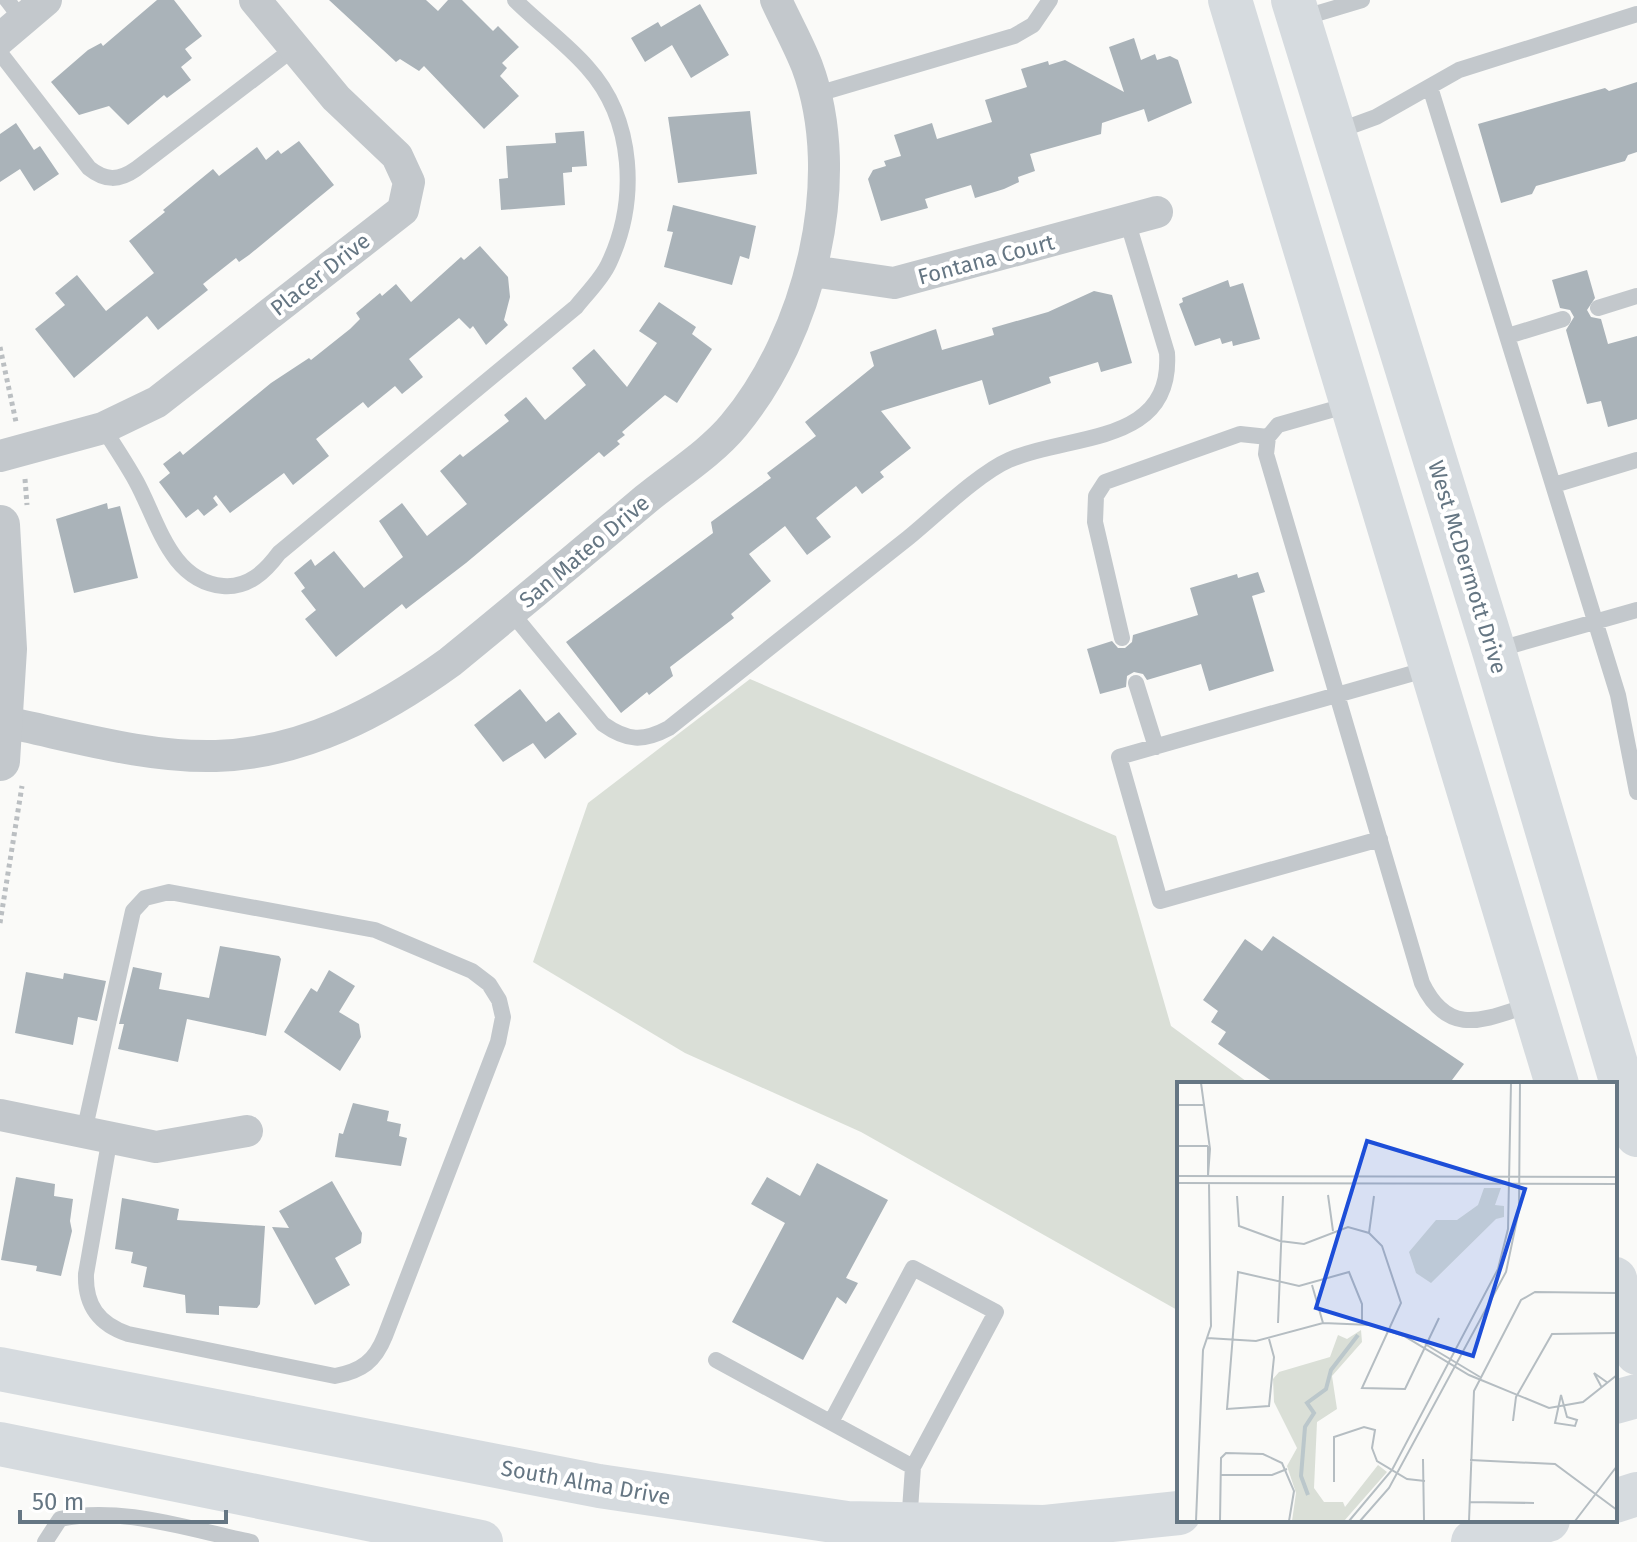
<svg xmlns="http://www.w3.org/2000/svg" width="1637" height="1542" font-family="'Fira Sans',sans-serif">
  <rect width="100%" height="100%" fill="#fafaf8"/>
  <path fill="#dadfd7" d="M 750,679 L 1116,836 L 1171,1026 L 1250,1084 L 1179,1084 L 1179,1311 L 861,1132 L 685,1053 L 533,962 L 588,803 Z"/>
  <path fill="#aab3b9" d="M 157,0 L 174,0 L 202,36 L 185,49 L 192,58 L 181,67 L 191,80 L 167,98 L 164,95 L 128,125 L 109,106 L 79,115 L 51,82 L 88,50 L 101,43 L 103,46 Z
    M 329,0 L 426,0 L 438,11 L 448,0 L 462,0 L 493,31 L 498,26 L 519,47 L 502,63 L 507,68 L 500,76 L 519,96 L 484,129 L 424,66 L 419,71 L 400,59 L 396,62 Z
    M 700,4 L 729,55 L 691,78 L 672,45 L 645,62 L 631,38 L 658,22 L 661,27 Z
    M 1134,38 L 1141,60 L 1155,54 L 1157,60 L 1170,56 L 1178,60 L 1192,103 L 1148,122 L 1144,109 L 1102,123 L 1101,134 L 1030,154 L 1035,171 L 1018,177 L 1019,182 L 1004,189 L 975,198 L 971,185 L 925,199 L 928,208 L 881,221 L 868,179 L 873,170 L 886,166 L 884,161 L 901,156 L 894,135 L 932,123 L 937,139 L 992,122 L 985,100 L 1027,87 L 1021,69 L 1048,61 L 1049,65 L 1065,60 L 1124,92 L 1109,47 Z
    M 1637,82 L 1637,152 L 1628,155 L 1625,161 L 1536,186 L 1532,194 L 1501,203 L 1478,124 L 1605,88 L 1609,91 Z
    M 750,111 L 757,174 L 678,183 L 668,117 Z
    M 16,123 L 34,150 L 40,146 L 59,174 L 34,191 L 20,169 L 0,182 L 0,134 Z
    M 584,131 L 587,166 L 572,167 L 572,172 L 563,173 L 565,205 L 501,210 L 499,179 L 508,178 L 506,146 L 556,143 L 555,133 Z
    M 299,141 L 334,185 L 249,255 L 239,262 L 236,258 L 203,284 L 208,290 L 158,330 L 147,316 L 74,378 L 35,329 L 65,305 L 55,293 L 77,275 L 106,311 L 154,273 L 129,241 L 165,212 L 163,210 L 213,169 L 219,176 L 257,147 L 266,160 L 278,150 L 281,154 Z
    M 673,205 L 756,226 L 749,259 L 740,256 L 732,285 L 664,267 L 673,232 L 667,231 Z
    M 480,246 L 508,277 L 510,297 L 504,320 L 508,325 L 486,345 L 473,326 L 470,329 L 459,318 L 409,359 L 423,377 L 402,394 L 395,386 L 368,408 L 363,402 L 316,439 L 329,456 L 293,485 L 284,473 L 230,513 L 216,495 L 213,498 L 218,505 L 204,516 L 198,509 L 186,518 L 159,482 L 170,473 L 163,464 L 180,451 L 183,455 L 271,383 L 309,358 L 311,360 L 350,329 L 360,319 L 356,313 L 380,293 L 382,296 L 396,284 L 411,302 L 461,257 L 464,260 Z
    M 1587,270 L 1595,298 L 1587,310 L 1591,317 L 1601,319 L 1608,344 L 1637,336 L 1637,419 L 1608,427 L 1601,401 L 1587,404 L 1566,330 L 1574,317 L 1570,310 L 1560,308 L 1552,280 Z
    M 1228,280 L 1230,287 L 1243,283 L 1260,339 L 1233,346 L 1232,341 L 1222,344 L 1220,338 L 1195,346 L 1179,304 L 1183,302 L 1182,298 Z
    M 1094,291 L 1112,295 L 1132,363 L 1101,372 L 1098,362 L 1049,377 L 1051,383 L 989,405 L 982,380 L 881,411 L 911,448 L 880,472 L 884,477 L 862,494 L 856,486 L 816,518 L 831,537 L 807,555 L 785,526 L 749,554 L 771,581 L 731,614 L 734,618 L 670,667 L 673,676 L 649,695 L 647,692 L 621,713 L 566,642 L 713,533 L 711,522 L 771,478 L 767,473 L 816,436 L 805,422 L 874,366 L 870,352 L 936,329 L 942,350 L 994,335 L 992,328 L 1048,312 Z
    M 659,302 L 696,327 L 692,334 L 712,349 L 677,403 L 665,395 L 622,432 L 625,435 L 617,441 L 620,444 L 604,457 L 599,452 L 466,563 L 406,609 L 402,604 L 336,657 L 305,619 L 316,610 L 301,591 L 305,588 L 294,573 L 311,559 L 315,566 L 334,551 L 364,588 L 403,557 L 379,521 L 402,503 L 427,536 L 467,504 L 440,471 L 460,454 L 463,457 L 509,421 L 504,415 L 526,397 L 545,420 L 586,385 L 572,368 L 594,349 L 627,387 L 657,343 L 639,331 Z
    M 107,503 L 108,509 L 120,506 L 138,578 L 74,593 L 56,519 Z
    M 1258,572 L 1265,592 L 1252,596 L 1274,671 L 1209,691 L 1201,664 L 1147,680 L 1143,674 L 1134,672 L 1127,676 L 1126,687 L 1100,694 L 1087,649 L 1112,641 L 1118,648 L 1125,648 L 1132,642 L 1133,635 L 1198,615 L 1190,588 L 1237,574 L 1238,578 Z
    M 520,689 L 546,722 L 559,712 L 577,734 L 545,759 L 533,743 L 503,762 L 474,725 Z
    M 1273,936 L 1464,1064 L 1449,1084 L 1276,1084 L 1218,1044 L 1226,1032 L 1211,1022 L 1218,1011 L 1203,1000 L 1245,939 L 1262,951 Z
    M 220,946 L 279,956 L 281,959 L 266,1036 L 187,1019 L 178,1062 L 118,1049 L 124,1024 L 119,1024 L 133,967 L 162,973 L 159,989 L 209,998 Z
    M 329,970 L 355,986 L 339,1012 L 359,1024 L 361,1037 L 340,1071 L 284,1032 L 311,988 L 317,992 Z
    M 26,972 L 63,979 L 64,973 L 106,981 L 97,1021 L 78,1017 L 73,1045 L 15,1033 Z
    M 353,1103 L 389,1111 L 387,1121 L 401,1124 L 399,1136 L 407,1138 L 401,1166 L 335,1157 L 339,1133 L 343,1134 Z
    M 817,1163 L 888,1200 L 846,1278 L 858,1283 L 846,1304 L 837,1297 L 803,1360 L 732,1322 L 785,1223 L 751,1204 L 767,1177 L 800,1196 Z
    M 16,1177 L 55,1184 L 54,1196 L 73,1199 L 70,1221 L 72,1231 L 61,1276 L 36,1271 L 37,1266 L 1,1260 Z
    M 332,1181 L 362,1233 L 361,1243 L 335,1258 L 350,1285 L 315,1305 L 272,1227 L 289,1228 L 279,1211 Z
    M 122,1198 L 179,1209 L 177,1220 L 265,1226 L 260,1304 L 257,1308 L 219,1306 L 219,1315 L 186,1313 L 185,1295 L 143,1287 L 147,1267 L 131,1263 L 133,1252 L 115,1249 Z"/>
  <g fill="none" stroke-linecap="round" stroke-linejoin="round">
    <path stroke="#bbbfc2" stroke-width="5" stroke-dasharray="4 4" stroke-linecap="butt" d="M 0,347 L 16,422
      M 25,479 L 27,505
      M 0,923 L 22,786"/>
    <path stroke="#c3c8cc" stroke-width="16" d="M 7,0 L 23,21
      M 1302,18 L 1362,0
      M 0,53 L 89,168 C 105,181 119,181 136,169 L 293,49
      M 1430,87 L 1618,695 L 1637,792
      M 814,95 L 1014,36 L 1033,25 L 1050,0
      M 1335,132 L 1376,117 L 1459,70 L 1637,14
      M 1598,308 L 1637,296
      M 1508,336 L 1563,319
      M 1352,404 L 1278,425 L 1268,437 L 1266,454 L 1422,983 C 1449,1039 1485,1019 1533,1004
      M 103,428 C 114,445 126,463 136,481 C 158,521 170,581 223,586 C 248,588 265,572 279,553 L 576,307 C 586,294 602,279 609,263 C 638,201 635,120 587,67 C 566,43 538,23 515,0
      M 1554,485 L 1637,460
      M 511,612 L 603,724 C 627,741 643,742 669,728 C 749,664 828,601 908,538 C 935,516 979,473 1009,460 C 1071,433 1173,446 1167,353 L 1127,220
      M 1122,638 L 1095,522 L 1096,496 L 1105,482 L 1240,434 L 1268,437
      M 1496,650 L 1637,610
      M 1136,683 L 1156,747
      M 1380,839 L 1160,901 L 1119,757 L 1428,669
      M 84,1132 L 133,911 L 145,898 L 169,892 L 375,930 L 472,971 L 489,984 L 499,1000 L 503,1017 L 498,1042 L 385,1336 C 375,1361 362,1371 335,1376 L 128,1334 C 98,1324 85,1305 86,1274 L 110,1137
      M 716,1360 L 913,1467
      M 831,1422 L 913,1268 L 996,1312 L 913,1467 L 909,1524
      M 45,1542 L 60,1519 C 120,1505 191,1530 251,1542"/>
    <path stroke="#c3c8cc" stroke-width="32" d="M 0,39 L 46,0
      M 812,271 L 894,283 L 1157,212
      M 0,456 L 103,428 L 157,402 L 403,210 L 409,182 L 397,156 L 336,98 L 255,0
      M 0,721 C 70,735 144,758 216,756 C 304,753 381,712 450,662 C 516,608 581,554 646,499 C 674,476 711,453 734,425 C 809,335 849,179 807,66 C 798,43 786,22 776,0
      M 0,1115 L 156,1147 L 247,1131"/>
    <path stroke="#c3c8cc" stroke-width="40" d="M 0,525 L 7,649 L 0,761"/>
    <path stroke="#d6dbdf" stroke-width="44" d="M 1230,0 L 1557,1084
      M 1293,0 L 1494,651 L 1637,1135
      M 1615,1279 L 1637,1353
      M 0,1369 L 599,1486 L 847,1523 L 1045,1527 L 1179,1513
      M 1615,1402 L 1637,1396
      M 0,1444 L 481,1542
      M 1615,1501 L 1637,1494
      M 1473,1542 L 1548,1520"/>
  </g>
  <g text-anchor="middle" stroke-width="8" stroke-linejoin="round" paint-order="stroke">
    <g font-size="22" fill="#657683" stroke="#fff">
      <text transform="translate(986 259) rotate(-15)" y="8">Fontana Court</text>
      <text transform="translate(320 274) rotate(-38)" y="8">Placer Drive</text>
      <text transform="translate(584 551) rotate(-40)" y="8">San Mateo Drive</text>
      <text transform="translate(1468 567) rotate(73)" y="8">West McDermott Drive</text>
      <text transform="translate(586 1482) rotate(10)" y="8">South Alma Drive</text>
    </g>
  </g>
  <g transform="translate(1177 1082)">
    <rect width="440" height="440" fill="#fafaf8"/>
    <path d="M 307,106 L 324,106 L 318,123 L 327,124 L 327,135 L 319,137 L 254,201 L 239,191 L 232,170 L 259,138 L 280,138 L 301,123 ZM 184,248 L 185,260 L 155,294 L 160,327 L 140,340 L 137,406 L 147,420 L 166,420 L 168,425 L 201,383 L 210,390 L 167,439 L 115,439 L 119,411 L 110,384 L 120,366 L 97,320 L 96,297 L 102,290 L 153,275 L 161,253 L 170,257 Z" fill="#dadfd7"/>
    <path fill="none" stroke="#bbc7cb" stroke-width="4" d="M 131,413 L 124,394 L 128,345 L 137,331 L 130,321 L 149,307 L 154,288 L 181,253"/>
    <path fill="none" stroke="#b5bdc2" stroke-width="2" d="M 24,1 L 33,67 L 31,94M 0,23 L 28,23M 0,64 L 31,64M 31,64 L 31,94M 0,94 L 440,95M 0,101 L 440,102M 151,113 L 156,149M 60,114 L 62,144 L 103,159 L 127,162 L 171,145 L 192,151 L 205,164 L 224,221 L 185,306 L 228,307 L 262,236M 192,151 L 197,114M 135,203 L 146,241M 101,241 L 106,114M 30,256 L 79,259 L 146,241 L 194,243 L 227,254 L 292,293 L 372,326 L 406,320 L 440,293M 92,257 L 97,275 L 92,324 L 50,327 L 61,190 L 122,204 L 172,190 L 185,222 L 185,241M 248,262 L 303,295M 425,306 L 417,291 L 431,301M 384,313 L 390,335 L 400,338 L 398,344 L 378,341 ZM 336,339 L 339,315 L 375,252 L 440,251M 246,377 L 247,439M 293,378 L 378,382 L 440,428M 44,393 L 95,393 L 110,387M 157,400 L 157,355 L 187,345 L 198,348 L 195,366 L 200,379 L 230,397 L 248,399M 293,420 L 357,421M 19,439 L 26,268 L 34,244 L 32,101M 43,439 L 44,376 L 49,371 L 86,372 L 105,381 L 117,409 L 112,439M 172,439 L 215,388 L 321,187 L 331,147 L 334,1M 183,439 L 212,406 L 329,190 L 342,128 L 343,1M 292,439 L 297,309 L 344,218 L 358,210 L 440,211M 398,439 L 440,384"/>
    <path fill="#1d4ed8" fill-opacity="0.15" stroke="#1d4ed8" stroke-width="4" d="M 190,59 L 348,107 L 296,274 L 139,226 Z"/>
    <rect width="440" height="440" fill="none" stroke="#657683" stroke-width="4"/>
  </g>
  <path d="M20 1510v12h206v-12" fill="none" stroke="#657683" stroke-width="4"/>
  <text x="32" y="1510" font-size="24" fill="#657683" stroke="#ffffff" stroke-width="6" paint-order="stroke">50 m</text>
</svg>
